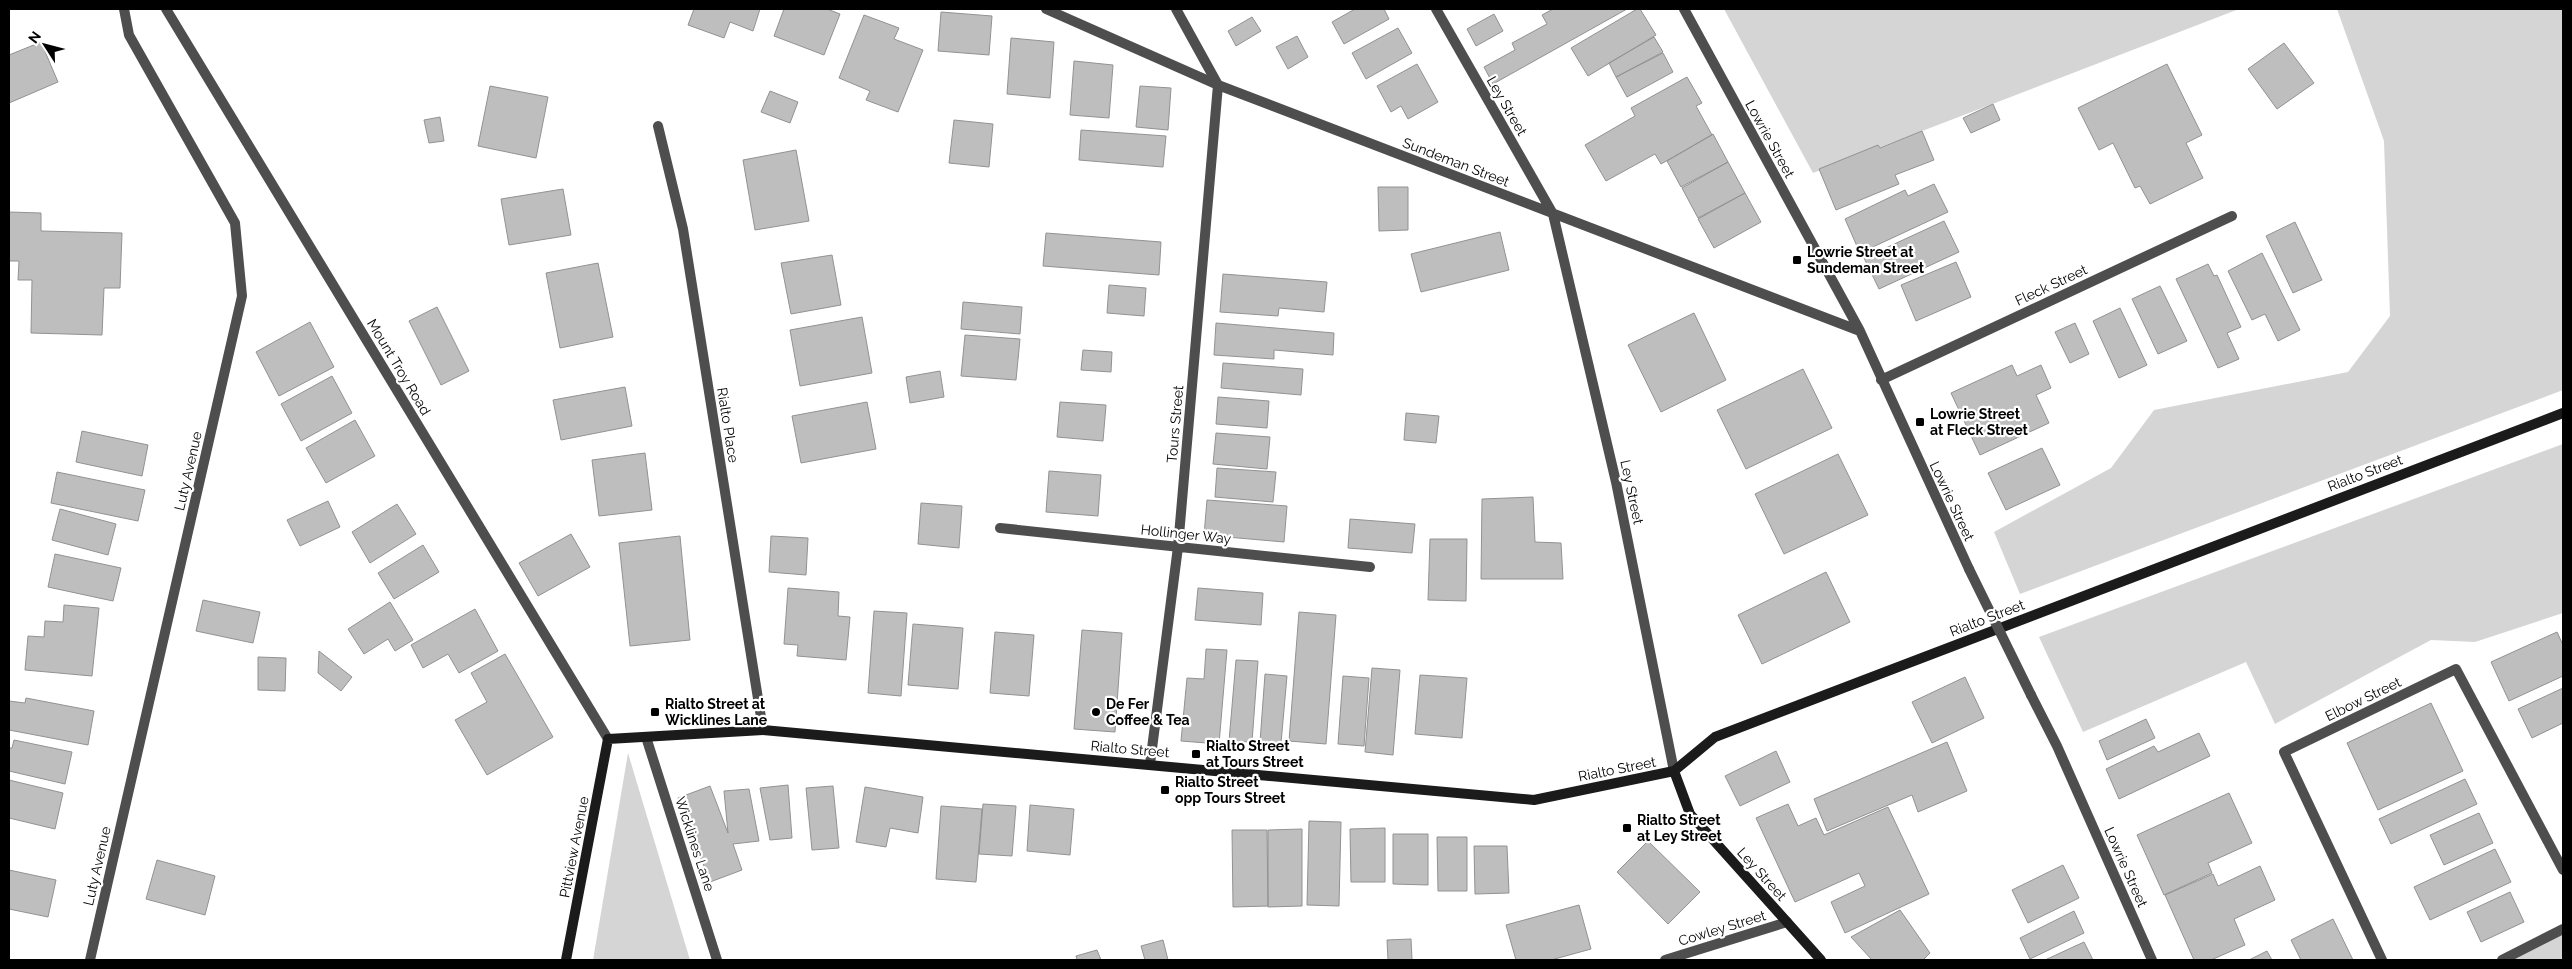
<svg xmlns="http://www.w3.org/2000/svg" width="2572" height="969" font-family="Raleway,sans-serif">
  <rect width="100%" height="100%" fill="#fff"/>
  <path fill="#d5d5d5" d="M 1724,9 L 2239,9 L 1813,173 Z
    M 2337,9 L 2563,9 L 2563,390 L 2020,594 L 1994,532 L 2111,468 L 2154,410 L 2348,372 L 2390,316 L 2384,141 Z
    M 2563,444 L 2563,613 L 2475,642 L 2431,640 L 2275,724 L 2246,662 L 2083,732 L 2039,637 Z
    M 628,753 L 690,960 L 593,960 Z
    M 2563,929 L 2563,960 L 2505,960 Z"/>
  <path fill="#bebebe" stroke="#929292" d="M 694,9 L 760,9 L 753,31 L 730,22 L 724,38 L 688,25 Z
    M 784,9 L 827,9 L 840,14 L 824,55 L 774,36 Z
    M 1355,9 L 1384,9 L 1389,19 L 1344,44 L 1332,22 Z
    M 1553,9 L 1627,9 L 1493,84 L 1484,67 L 1515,50 L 1512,43 L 1547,24 L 1542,15 Z
    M 1637,9 L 1640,9 L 1656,35 L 1588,76 L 1571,48 Z
    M 941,12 L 992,16 L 989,55 L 938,51 Z
    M 1494,14 L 1503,31 L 1476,46 L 1467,29 Z
    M 864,15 L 899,28 L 894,39 L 923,50 L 898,112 L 866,100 L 870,91 L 839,78 Z
    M 1252,17 L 1261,31 L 1236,46 L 1228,31 Z
    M 1398,28 L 1412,53 L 1366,79 L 1352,53 Z
    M 1297,36 L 1308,57 L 1288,69 L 1276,47 Z
    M 1654,37 L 1663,52 L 1616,77 L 1609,63 Z
    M 1011,38 L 1054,42 L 1050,98 L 1007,94 Z
    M 41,42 L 58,82 L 9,103 L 9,55 Z
    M 2284,43 L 2314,83 L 2277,109 L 2248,69 Z
    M 1663,53 L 1673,72 L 1627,97 L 1616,77 Z
    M 1074,61 L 1113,65 L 1109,118 L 1070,115 Z
    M 1417,64 L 1438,102 L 1408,119 L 1401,106 L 1391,112 L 1377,86 Z
    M 2167,64 L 2202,135 L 2186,143 L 2203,178 L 2150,204 L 2140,186 L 2135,188 L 2113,143 L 2099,150 L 2078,108 Z
    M 1687,77 L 1702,103 L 1696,106 L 1712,135 L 1661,164 L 1655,154 L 1606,181 L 1585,145 L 1635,116 L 1631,108 Z
    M 490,86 L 548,97 L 536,158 L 478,146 Z
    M 1140,86 L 1171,88 L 1168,130 L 1136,127 Z
    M 770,91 L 798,102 L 790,123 L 761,112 Z
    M 1993,104 L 2000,120 L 1971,133 L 1963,118 Z
    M 440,117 L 444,141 L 429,143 L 424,120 Z
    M 954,120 L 993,124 L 989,167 L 949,163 Z
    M 1081,130 L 1166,136 L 1163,167 L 1079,160 Z
    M 1922,131 L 1934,160 L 1895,175 L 1899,184 L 1836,210 L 1819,169 L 1878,145 L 1880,148 Z
    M 1713,134 L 1728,162 L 1681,187 L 1667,161 Z
    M 796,150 L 809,221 L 755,230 L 743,160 Z
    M 1728,162 L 1745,193 L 1698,218 L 1682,188 Z
    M 1934,184 L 1948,212 L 1860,253 L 1845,219 L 1905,190 L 1908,196 Z
    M 1378,187 L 1408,187 L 1408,230 L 1379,231 Z
    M 563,189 L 571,235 L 509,245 L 501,199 Z
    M 1745,193 L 1761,222 L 1714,248 L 1698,219 Z
    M 9,212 L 41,213 L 41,231 L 122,233 L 120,288 L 104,288 L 102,335 L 31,333 L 32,280 L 18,280 L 19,261 L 9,261 Z
    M 1944,221 L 1959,252 L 1879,289 L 1864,258 Z
    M 2295,222 L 2322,280 L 2293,293 L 2266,236 Z
    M 1500,232 L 1509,270 L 1421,292 L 1411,254 Z
    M 1046,233 L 1161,242 L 1159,275 L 1043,266 Z
    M 2262,253 L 2300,330 L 2278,341 L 2265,314 L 2252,320 L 2228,271 Z
    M 832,255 L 841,305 L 791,314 L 781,263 Z
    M 1956,262 L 1971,297 L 1916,321 L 1901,285 Z
    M 598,263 L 613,337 L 560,348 L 546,273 Z
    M 2208,264 L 2214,276 L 2217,275 L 2241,327 L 2227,333 L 2239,359 L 2218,368 L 2176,279 Z
    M 1223,274 L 1327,282 L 1324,312 L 1279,308 L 1278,316 L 1220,312 Z
    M 1109,285 L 1146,288 L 1144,316 L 1107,313 Z
    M 2160,286 L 2187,341 L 2158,354 L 2132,299 Z
    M 963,302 L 1022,307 L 1020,334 L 961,329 Z
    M 437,307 L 469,371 L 441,385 L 409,321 Z
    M 2120,308 L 2147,365 L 2119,378 L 2093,321 Z
    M 1694,313 L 1726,380 L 1661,412 L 1628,345 Z
    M 862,317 L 872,373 L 800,386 L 790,330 Z
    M 310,322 L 334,367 L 279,396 L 256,352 Z
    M 1216,323 L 1334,333 L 1333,355 L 1274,350 L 1274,359 L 1214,355 Z
    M 2075,323 L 2089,354 L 2070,363 L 2055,332 Z
    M 965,335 L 1020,339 L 1016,380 L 961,376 Z
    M 1083,350 L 1112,352 L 1111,372 L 1081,370 Z
    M 1223,363 L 1303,369 L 1301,395 L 1221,388 Z
    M 2012,365 L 2017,376 L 2041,365 L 2051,388 L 2036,395 L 2049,423 L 1980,455 L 1951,393 Z
    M 1803,369 L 1832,428 L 1746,469 L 1717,410 Z
    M 940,371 L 944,397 L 910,403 L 906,377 Z
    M 332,376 L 352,413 L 301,441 L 281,404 Z
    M 625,387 L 632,426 L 561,440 L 553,400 Z
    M 1218,397 L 1269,401 L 1267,428 L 1216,424 Z
    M 867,402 L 876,449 L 801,463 L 792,416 Z
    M 1060,402 L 1106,405 L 1103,441 L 1057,437 Z
    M 1406,413 L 1439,416 L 1436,443 L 1404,440 Z
    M 355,420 L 375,456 L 326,483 L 306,448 Z
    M 82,431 L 148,445 L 142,476 L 76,462 Z
    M 1216,433 L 1270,437 L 1267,469 L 1213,464 Z
    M 2042,448 L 2060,485 L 2006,510 L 1988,473 Z
    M 645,453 L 652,510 L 599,516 L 592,460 Z
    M 1838,454 L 1868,515 L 1784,554 L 1755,494 Z
    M 1217,468 L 1276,472 L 1273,502 L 1215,497 Z
    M 1049,471 L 1101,475 L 1098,516 L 1046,512 Z
    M 57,472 L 145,490 L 138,521 L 51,503 Z
    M 1533,497 L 1535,542 L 1561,543 L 1563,579 L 1481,579 L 1482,499 Z
    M 1207,500 L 1287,506 L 1284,542 L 1204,535 Z
    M 328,501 L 340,527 L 300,546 L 287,520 Z
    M 921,503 L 962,506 L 959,548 L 918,544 Z
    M 397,504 L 416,534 L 370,563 L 352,532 Z
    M 60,509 L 116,524 L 108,555 L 52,540 Z
    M 1350,519 L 1415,524 L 1412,553 L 1348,548 Z
    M 571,534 L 590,567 L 538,596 L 519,563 Z
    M 680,536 L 690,640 L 630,646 L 619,543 Z
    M 771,536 L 808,538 L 806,575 L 769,572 Z
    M 1430,539 L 1467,539 L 1466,601 L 1428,600 Z
    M 423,545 L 439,572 L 394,599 L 378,573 Z
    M 55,554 L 121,568 L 113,601 L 48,587 Z
    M 1826,572 L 1850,622 L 1762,664 L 1738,615 Z
    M 788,588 L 839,592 L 838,616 L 850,617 L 846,660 L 797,656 L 798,645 L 784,644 Z
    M 1198,588 L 1263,593 L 1261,625 L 1195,620 Z
    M 203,600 L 260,612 L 253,643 L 196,631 Z
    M 390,602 L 413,640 L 395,651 L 388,639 L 364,654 L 348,629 Z
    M 64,605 L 99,608 L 92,676 L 25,670 L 28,636 L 44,637 L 45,621 L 63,622 Z
    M 475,609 L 498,651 L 459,673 L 448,654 L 423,668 L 411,645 Z
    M 874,611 L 907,613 L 901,696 L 868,693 Z
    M 1299,612 L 1336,615 L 1326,744 L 1289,741 Z
    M 913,624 L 963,628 L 958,689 L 908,685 Z
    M 1082,630 L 1122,633 L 1115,732 L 1074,729 Z
    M 995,632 L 1034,635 L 1029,696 L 990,693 Z
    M 2557,632 L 2563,645 L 2563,676 L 2509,701 L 2491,662 Z
    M 1206,649 L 1227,650 L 1219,744 L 1181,741 L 1187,678 L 1204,679 Z
    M 319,651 L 352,677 L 341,691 L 318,673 Z
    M 505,654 L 553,737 L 487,775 L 455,720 L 487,702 L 471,673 Z
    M 258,657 L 286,658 L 285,691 L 258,690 Z
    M 1236,660 L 1258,661 L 1252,742 L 1229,741 Z
    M 1372,668 L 1400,670 L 1393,755 L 1365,752 Z
    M 1265,674 L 1287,676 L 1281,743 L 1260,742 Z
    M 1420,675 L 1467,678 L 1462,738 L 1415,734 Z
    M 1343,676 L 1369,678 L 1364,746 L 1338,744 Z
    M 1965,677 L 1984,718 L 1932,743 L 1912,702 Z
    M 2563,688 L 2563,723 L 2532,738 L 2518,709 Z
    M 26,698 L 94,711 L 88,745 L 9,730 L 9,701 L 25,703 Z
    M 2431,703 L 2463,771 L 2378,810 L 2347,743 Z
    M 2146,719 L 2155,738 L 2107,760 L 2099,741 Z
    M 2199,733 L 2210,756 L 2119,799 L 2106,769 L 2154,746 L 2158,752 Z
    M 14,740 L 72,752 L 65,784 L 9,771 L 9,748 L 12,748 Z
    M 1947,742 L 1967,791 L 1918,812 L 1912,795 L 1827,831 L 1814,799 Z
    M 1776,751 L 1790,782 L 1740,806 L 1725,776 Z
    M 2465,779 L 2477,804 L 2391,844 L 2379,819 Z
    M 9,780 L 63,793 L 55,829 L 9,818 Z
    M 788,785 L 792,838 L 770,840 L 760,788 Z
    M 710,786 L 728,833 L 724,791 L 749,789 L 759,841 L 733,844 L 742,870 L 710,882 L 678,798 Z
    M 833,786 L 839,848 L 812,850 L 806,788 Z
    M 865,787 L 923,797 L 918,833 L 890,828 L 886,847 L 856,842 Z
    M 2229,793 L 2252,843 L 2208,863 L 2212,873 L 2164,895 L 2137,835 Z
    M 983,804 L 1016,806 L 1012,856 L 979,854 Z
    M 1788,804 L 1798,826 L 1816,818 L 1824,835 L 1888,807 L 1929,894 L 1845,933 L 1831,902 L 1865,886 L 1859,873 L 1795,902 L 1756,818 Z
    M 1030,805 L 1074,809 L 1070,855 L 1027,851 Z
    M 941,806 L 982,809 L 976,882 L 936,879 Z
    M 2479,813 L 2493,843 L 2444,865 L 2430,835 Z
    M 1309,821 L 1341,822 L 1339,906 L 1307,905 Z
    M 1385,828 L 1385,882 L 1351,882 L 1350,829 Z
    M 1302,829 L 1302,906 L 1268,907 L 1268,830 Z
    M 1232,830 L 1267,830 L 1268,906 L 1233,907 Z
    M 1393,834 L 1428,834 L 1428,885 L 1393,884 Z
    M 1437,837 L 1467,837 L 1467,891 L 1438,891 Z
    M 1648,841 L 1700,892 L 1668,924 L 1617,872 Z
    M 1474,846 L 1507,846 L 1509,893 L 1475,894 Z
    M 2495,849 L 2511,882 L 2430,920 L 2414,887 Z
    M 157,860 L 215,876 L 205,915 L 146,899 Z
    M 2063,865 L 2079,898 L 2028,923 L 2012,890 Z
    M 2260,866 L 2275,900 L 2234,919 L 2245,945 L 2211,960 L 2194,960 L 2165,895 L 2213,874 L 2218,886 Z
    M 9,870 L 56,880 L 48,917 L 9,909 Z
    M 2510,892 L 2524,922 L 2481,942 L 2467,912 Z
    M 1579,905 L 1591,949 L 1551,960 L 1516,960 L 1506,925 Z
    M 1900,910 L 1930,953 L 1923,960 L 1872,960 L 1851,937 Z
    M 2074,911 L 2084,933 L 2030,959 L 2020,938 Z
    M 2333,919 L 2353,960 L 2301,960 L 2291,940 Z
    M 1411,939 L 1412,960 L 1388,960 L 1387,940 Z
    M 1163,940 L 1168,960 L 1145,960 L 1141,946 Z
    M 2084,942 L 2093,960 L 2045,960 Z
    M 1097,950 L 1101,960 L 1077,960 L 1076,956 Z
    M 2267,951 L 2272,960 L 2249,960 Z"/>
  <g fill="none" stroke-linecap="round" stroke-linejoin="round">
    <path stroke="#4e4e4e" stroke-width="10" d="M 1176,9 L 1218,85"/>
    <path stroke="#4e4e4e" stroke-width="10" d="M 166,9 L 608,739
      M 1046,9 L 1218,85 L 1860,331
      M 1436,9 L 1553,214 L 1616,482 L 1674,771
      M 1684,9 L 1860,331 L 1969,569
      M 658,126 L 683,229 L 763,730
      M 1881,380 L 2232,216
      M 1000,528 L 1370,567
      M 2031,695 L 2057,746 L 2152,960
      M 646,737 L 717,960
      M 1150,764 L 1178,547 L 1218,85
      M 90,960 L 242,296 L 235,223 L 129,35 L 124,9
      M 1665,960 L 1787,922
      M 2382,960 L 2284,752 L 2456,669 L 2563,870
      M 2502,960 L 2563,929"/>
    <path stroke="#1b1b1b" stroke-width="10" d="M 1674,771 L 1690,814 L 1821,960
      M 566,960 L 608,739 L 763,730 L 1534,800 L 1674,771 L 1715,737 L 2563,413"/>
    <path stroke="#4e4e4e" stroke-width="10" d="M 1969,569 L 2031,695"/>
  </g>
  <g fill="#000" stroke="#fff" stroke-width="2">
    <rect x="1792" y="255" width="10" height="10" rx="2.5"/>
    <rect x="1915" y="417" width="10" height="10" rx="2.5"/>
    <rect x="650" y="707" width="10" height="10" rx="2.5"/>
    <circle cx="1096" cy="712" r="5"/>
    <rect x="1191" y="749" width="10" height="10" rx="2.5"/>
    <rect x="1160" y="785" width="10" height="10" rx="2.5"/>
    <rect x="1622" y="823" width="10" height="10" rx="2.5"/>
  </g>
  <g text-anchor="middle" stroke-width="4.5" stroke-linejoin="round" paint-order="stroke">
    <g font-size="14" fill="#000" stroke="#fff">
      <text transform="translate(1507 106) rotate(60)" y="5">Ley Street</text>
      <text transform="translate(1770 139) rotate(61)" y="5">Lowrie Street</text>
      <text transform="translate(1456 162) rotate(21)" y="5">Sundeman Street</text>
      <text transform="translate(2051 285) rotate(-25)" y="5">Fleck Street</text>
      <text transform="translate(399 367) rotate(59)" y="5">Mount Troy Road</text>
      <text transform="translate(1175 424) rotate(-85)" y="5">Tours Street</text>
      <text transform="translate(728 425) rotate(81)" y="5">Rialto Place</text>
      <text transform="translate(188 471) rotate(-77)" y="5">Luty Avenue</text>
      <text transform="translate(2365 473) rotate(-21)" y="5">Rialto Street</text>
      <text transform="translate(1632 492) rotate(78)" y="5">Ley Street</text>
      <text transform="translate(1952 501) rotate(65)" y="5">Lowrie Street</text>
      <text transform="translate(1186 534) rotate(6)" y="5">Hollinger Way</text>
      <text transform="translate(1987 618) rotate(-21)" y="5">Rialto Street</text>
      <text transform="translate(2363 699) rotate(-26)" y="5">Elbow Street</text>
      <text transform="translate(1130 749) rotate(5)" y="5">Rialto Street</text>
      <text transform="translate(1617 769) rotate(-11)" y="5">Rialto Street</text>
      <text transform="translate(695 844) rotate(72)" y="5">Wicklines Lane</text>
      <text transform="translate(574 847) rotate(-79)" y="5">Pittview Avenue</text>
      <text transform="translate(97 866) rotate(-77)" y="5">Luty Avenue</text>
      <text transform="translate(2126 867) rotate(66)" y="5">Lowrie Street</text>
      <text transform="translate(1762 874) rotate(48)" y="5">Ley Street</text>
      <text transform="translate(1722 928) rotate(-17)" y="5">Cowley Street</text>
    </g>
    <g font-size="14" font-weight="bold" fill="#000" stroke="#fff" text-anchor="start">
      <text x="1807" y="257">Lowrie Street at<tspan x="1807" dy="16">Sundeman Street</tspan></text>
      <text x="1930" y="419">Lowrie Street<tspan x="1930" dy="16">at Fleck Street</tspan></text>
      <text x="665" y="709">Rialto Street at<tspan x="665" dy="16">Wicklines Lane</tspan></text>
      <text x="1106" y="709">De Fer<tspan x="1106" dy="16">Coffee &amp; Tea</tspan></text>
      <text x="1206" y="751">Rialto Street<tspan x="1206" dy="16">at Tours Street</tspan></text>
      <text x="1175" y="787">Rialto Street<tspan x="1175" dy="16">opp Tours Street</tspan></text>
      <text x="1637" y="825">Rialto Street<tspan x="1637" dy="16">at Ley Street</tspan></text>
    </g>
  </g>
  <rect width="2572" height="969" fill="none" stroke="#000000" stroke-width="20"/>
  <g transform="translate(45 45) rotate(306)" stroke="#ffffff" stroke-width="4" paint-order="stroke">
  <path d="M0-4L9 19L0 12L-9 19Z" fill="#000000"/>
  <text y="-8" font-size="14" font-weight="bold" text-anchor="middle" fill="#000000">N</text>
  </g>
</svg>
